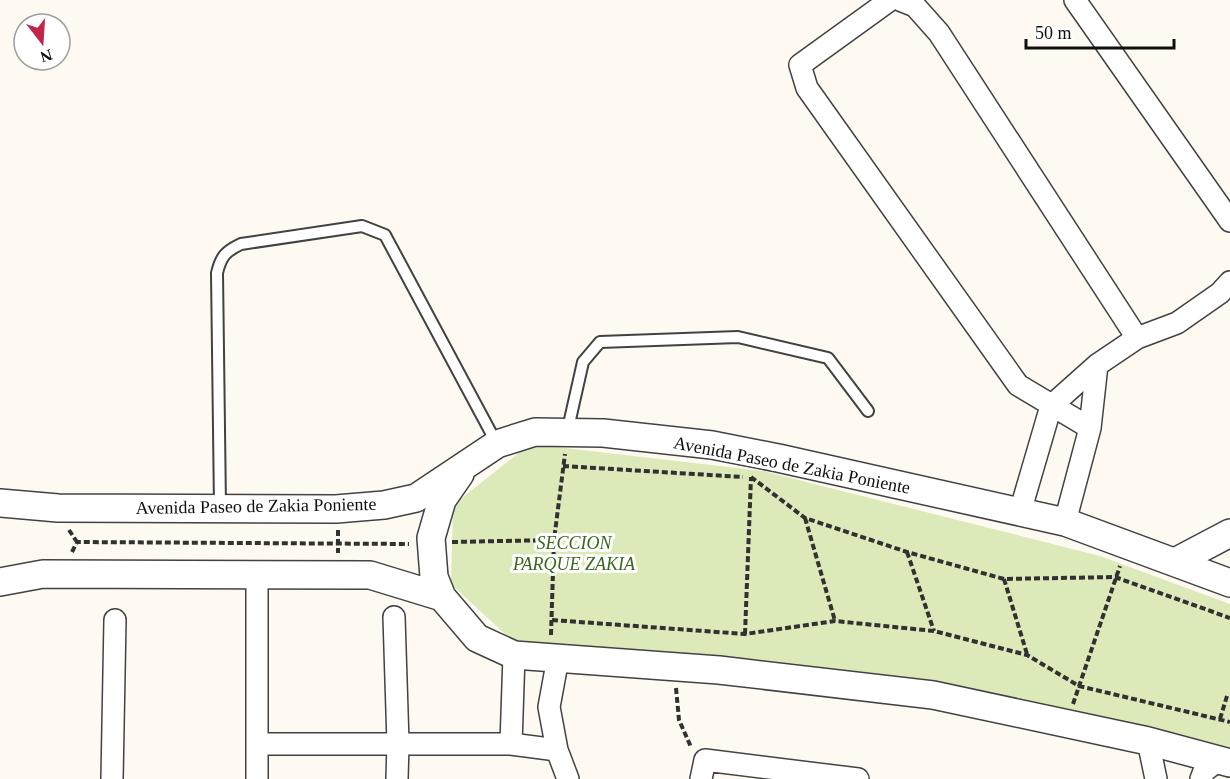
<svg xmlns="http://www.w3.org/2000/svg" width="1230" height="779" font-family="'Times New Roman',serif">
  <rect width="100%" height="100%" fill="#fffaf1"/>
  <path fill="#dceaba" d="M 530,444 L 763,471 L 1100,556 L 1230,604 L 1230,756 L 928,682 L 519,647 L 451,584 L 453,505 Z"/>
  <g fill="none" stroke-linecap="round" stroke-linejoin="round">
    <defs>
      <path id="service" d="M 567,433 L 583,362 L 600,342 L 738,337 L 828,358 L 868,411
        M 220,507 L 217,273 C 221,256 226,251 241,244 L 362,226 L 385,235 L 497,444"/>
      <path id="minor" d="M 890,0 L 800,65 L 807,88 L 1018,385 L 1090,428
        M 900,0 L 915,6 L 939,33 L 1137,338
        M 1075,0 L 1230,221
        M 1020,512 L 1051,406 L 1097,365 L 1137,338 L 1177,323 L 1220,293 L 1230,282
        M 1065,522 L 1090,428 L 1097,365
        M 257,574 L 257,779
        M 394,617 L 398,743 L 397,779
        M 558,658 L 549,707 L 557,750 L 568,779
        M 1148,741 L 1156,779
        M 257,744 L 511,744 L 557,750
        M 511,744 L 514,655
        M 112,779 L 115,620
        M 701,779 L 705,760 L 858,779
        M 1201,779 L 1204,771 L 1219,760"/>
      <path id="tertiary" d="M 460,474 L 442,500 L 431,538 L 434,577 L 442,597 L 477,638 L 514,655 L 719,670 L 933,695 L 1148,741 L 1230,763
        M 0,503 L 58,508 L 336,509 L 384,505 L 416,498 L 497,444 L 535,432 L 603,433 L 712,445 L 778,458 L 1065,522 L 1230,583
        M 1175,562 L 1230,533
        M 0,582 L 43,574 L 370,575 L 442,597"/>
    </defs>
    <use href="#service" stroke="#424242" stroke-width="14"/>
    <use href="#minor" stroke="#424242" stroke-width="24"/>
    <use href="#tertiary" stroke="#424242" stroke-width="30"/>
    <path stroke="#313131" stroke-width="4" stroke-dasharray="6 3" stroke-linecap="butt" d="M 563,466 L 743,477
      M 751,477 L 805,518 L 907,552 L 1004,579 L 1115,577 L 1230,618
      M 805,518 L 835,621
      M 69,530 L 77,542
      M 338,530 L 338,553
      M 452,542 L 554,540
      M 72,552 L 77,542 L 409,544
      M 907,552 L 934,631
      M 1004,579 L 1027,654
      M 552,620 L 745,634 L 835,621 L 934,631 L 1027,655 L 1079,686 L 1230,722
      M 745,634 L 751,477
      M 551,635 L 554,540 L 565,454
      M 676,688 L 679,720 L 691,747
      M 1073,704 L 1120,566
      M 1220,719 L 1227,696"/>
    <use href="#service" stroke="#fff" stroke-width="10"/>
    <use href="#minor" stroke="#fff" stroke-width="21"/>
    <use href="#tertiary" stroke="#fff" stroke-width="27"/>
  </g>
  <g text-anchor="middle" stroke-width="6" stroke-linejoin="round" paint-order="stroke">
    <g font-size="18" fill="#0f0f0f" stroke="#fff">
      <text transform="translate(792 465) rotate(11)" y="6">Avenida Paseo de Zakia Poniente</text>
      <text transform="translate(256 506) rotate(-1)" y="6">Avenida Paseo de Zakia Poniente</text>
    </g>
    <g font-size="18" font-style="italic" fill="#3b681e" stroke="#fff">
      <text x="574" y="549">SECCION<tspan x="574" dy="21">PARQUE ZAKIA</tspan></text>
    </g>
  </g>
  <g transform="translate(42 42) rotate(163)"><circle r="28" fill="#ffffff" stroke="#9f9f9f" stroke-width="1.5"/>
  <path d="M0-4.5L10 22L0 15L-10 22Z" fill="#c1254a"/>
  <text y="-9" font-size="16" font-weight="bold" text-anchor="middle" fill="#0f0f0f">N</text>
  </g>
  <path d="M1026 39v9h148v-9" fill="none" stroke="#0f0f0f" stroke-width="3"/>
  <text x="1035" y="39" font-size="18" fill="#0f0f0f" stroke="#ffffff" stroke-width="4.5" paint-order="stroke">50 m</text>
</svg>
